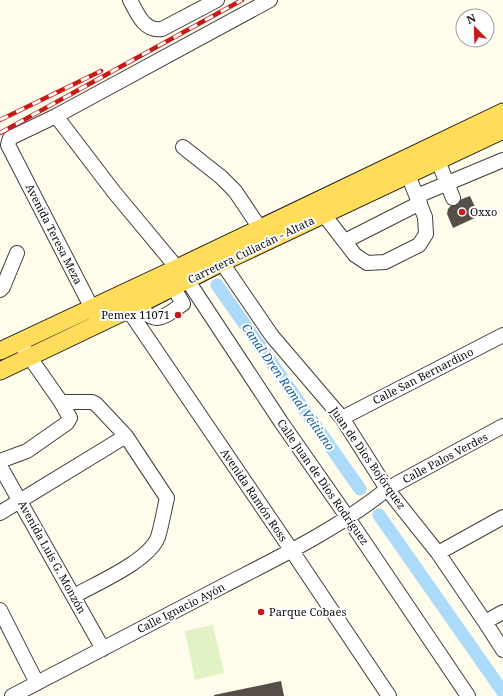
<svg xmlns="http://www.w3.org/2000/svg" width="503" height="696" font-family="'Noto Serif',serif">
  <rect width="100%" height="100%" fill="#fffceb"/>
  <path fill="#e1f3c5" d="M 213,625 L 224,673 L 195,680 L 185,631 Z"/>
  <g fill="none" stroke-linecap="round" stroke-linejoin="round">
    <path stroke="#abdafb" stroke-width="13" d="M 217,285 L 360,489
      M 379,515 L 503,692"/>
  </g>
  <path fill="#564e48" d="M 470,196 L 479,216 L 453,228 L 447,214 L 448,209 L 454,202 Z
    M 281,681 L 284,696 L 214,696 L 214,695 Z"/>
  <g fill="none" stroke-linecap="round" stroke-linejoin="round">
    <defs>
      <path id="minor" d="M 130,0 C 137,13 144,32 162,29 L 217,0
        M 56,116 L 114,192 L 188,281 L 281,422 L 348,518 L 468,696
        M 183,147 L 221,177 L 235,191 L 266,237
        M 438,161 L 453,198
        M 417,196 L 503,160
        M 318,207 L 355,255 L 367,263 L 385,262 L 419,245 L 426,234 L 425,217 L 408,175
        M 345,241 L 420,203
        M 216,254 L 272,336 L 342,418 L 387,489 L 438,553 L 485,622 L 503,650
        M 0,290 L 3,287 L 17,253
        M 123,302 L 292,551 L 389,696
        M 138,305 C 156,327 163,317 183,304 L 174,288
        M 97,318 L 8,145 L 10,138 L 56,116 L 270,0
        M 24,349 L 61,402 L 92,402 L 96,404 L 126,436 L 167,498 C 164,510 162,524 158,537 C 149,561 97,583 74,596
        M 342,418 L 503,335
        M 0,461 L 27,451 L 67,423 L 70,418 L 61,402
        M 0,466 L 103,649
        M 0,513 L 126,436
        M 438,553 L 503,517
        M 0,610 L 37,683
        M 485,622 L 503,612
        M 12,696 C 82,659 153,623 223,586 C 279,557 338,529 387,489 L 503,426"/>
      <path id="major" d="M 0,351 L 177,268 L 503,112
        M 0,371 L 138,305 L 221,263 L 503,130"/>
    </defs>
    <use href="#minor" stroke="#3f3f3f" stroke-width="16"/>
    <use href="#major" stroke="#1d1d1d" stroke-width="19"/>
    <use href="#minor" stroke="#fff" stroke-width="14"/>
    <use href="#major" stroke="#ffdd5b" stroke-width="17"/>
    <defs>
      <path id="rail" d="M 0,120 L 101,71
        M 0,133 L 242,0"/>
    </defs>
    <use href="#rail" stroke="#c71a1b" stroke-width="4.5"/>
    <use href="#rail" stroke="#fff" stroke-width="3" stroke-dasharray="9" stroke-linecap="butt"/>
  </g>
  <g fill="#c71a1b" stroke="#fff" stroke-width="1.5">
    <circle cx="462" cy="212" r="4"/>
    <circle cx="178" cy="315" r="4"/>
    <circle cx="261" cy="612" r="4"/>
  </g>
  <g text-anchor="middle" stroke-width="4" stroke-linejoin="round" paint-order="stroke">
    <g font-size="11" fill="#0c0c0c" stroke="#fff" text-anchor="start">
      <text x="470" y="216">Oxxo</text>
      <text x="170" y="319" text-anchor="end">Pemex 11071</text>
      <text x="269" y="616">Parque Cobaes</text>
    </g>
    <g font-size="11" fill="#0c0c0c" stroke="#fff">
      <text transform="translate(54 234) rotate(63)" y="4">Avenida Teresa Meza</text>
      <text transform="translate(251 250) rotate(-26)" y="4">Carretera Culiacán - Altata</text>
      <text transform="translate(423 376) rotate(-27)" y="4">Calle San Bernardino</text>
      <text transform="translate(368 458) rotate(55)" y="4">Juan de Dios Bojórquez</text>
      <text transform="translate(445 458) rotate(-28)" y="4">Calle Palos Verdes</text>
      <text transform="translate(323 482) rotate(55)" y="4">Calle Juan de Dios Rodríguez</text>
      <text transform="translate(254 495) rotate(56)" y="4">Avenida Ramón Ross</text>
      <text transform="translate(52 557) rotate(61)" y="4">Avenida Luis G. Monzón</text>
      <text transform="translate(181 608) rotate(-27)" y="4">Calle Ignacio Ayón</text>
    </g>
    <g font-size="12" font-style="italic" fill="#0c5ea7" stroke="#fff">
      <text transform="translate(288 387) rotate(55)" y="4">Canal Dren Ramal Veitiuno</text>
    </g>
  </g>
  <g transform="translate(475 28) rotate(337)"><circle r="19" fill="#ffffff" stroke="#9e9e9e"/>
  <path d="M0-3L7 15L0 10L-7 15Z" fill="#c71a1b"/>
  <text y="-6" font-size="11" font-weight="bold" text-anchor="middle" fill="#0c0c0c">N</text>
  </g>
</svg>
